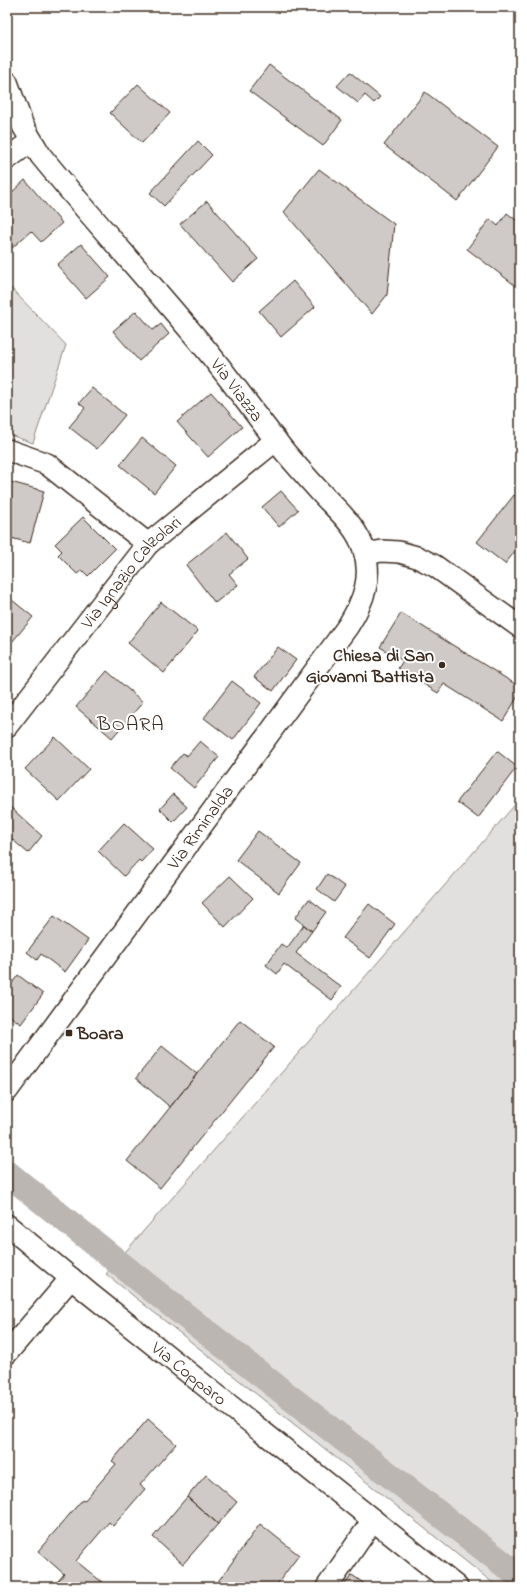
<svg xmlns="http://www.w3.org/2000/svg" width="527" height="1594" font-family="'Indie Flower',sans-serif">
  <rect width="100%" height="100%" fill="#fff"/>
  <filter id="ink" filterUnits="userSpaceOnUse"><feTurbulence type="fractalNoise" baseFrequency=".025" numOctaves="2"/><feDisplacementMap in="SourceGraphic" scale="8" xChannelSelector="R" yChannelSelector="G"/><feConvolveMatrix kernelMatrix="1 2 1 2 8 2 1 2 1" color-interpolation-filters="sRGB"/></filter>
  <g filter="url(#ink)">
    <path fill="#e2e0de" stroke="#8e857e" d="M 7,284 L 66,345 L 33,443 L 7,434 Z
      M 520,799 L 520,972 L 518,974 L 520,976 L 520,1587 L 498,1587 L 106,1274 Z"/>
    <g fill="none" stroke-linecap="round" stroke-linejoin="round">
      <path stroke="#bcb6b3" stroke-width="26" d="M 7,1173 L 164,1299 L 520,1577"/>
    </g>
    <path fill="#cfcac7" stroke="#3b2a1e" d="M 269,65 L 342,120 L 323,146 L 249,91 Z
      M 350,72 L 380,97 L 374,103 L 365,95 L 358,103 L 337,86 Z
      M 138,84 L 170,113 L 142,143 L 110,113 Z
      M 425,92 L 498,147 L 457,201 L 384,145 Z
      M 198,141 L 212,155 L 164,206 L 150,193 Z
      M 319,169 L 394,224 L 387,295 L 372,314 L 284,212 Z
      M 25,180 L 62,223 L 41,242 L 31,231 L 12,248 L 7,242 L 7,197 Z
      M 207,201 L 258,259 L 232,282 L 180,224 Z
      M 507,213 L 520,223 L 520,289 L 467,249 L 490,219 L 498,226 Z
      M 81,244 L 110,277 L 86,298 L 57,265 Z
      M 293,281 L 315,307 L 281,337 L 259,311 Z
      M 136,311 L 153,330 L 161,324 L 169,334 L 139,361 L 113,331 Z
      M 92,388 L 125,415 L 97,449 L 69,427 L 85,408 L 79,403 Z
      M 211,392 L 242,427 L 208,457 L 177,422 Z
      M 142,438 L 176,466 L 154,493 L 120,465 Z
      M 7,481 L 44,491 L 30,543 L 7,537 Z
      M 281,491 L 298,510 L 279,527 L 262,507 Z
      M 514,495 L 520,500 L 520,545 L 505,564 L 477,542 Z
      M 83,517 L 115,549 L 88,576 L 82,570 L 77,574 L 58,555 L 62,551 L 55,544 Z
      M 227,532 L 248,559 L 229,574 L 238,585 L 215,603 L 186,565 Z
      M 7,596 L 33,617 L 7,648 Z
      M 161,602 L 198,631 L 164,673 L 128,643 Z
      M 401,613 L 520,687 L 520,693 L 503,721 L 444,684 L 438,693 L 398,668 L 403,661 L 380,647 Z
      M 278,647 L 296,660 L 273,691 L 254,677 Z
      M 107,671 L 143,702 L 112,738 L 76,707 Z
      M 232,681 L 261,703 L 233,740 L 204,718 Z
      M 55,737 L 89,769 L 59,801 L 25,769 Z
      M 200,741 L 219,757 L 194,788 L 170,768 L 183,753 L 187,756 Z
      M 497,751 L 517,767 L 478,818 L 457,802 Z
      M 173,794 L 187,807 L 173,822 L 160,809 Z
      M 7,804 L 42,836 L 28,853 L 7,835 Z
      M 124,823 L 153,849 L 141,862 L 139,860 L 124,876 L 98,851 Z
      M 258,831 L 301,863 L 279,893 L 236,860 Z
      M 327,874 L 345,887 L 334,902 L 317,889 Z
      M 230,876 L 253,898 L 225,927 L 202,903 Z
      M 309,899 L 326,912 L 312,931 L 295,918 Z
      M 369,904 L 395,924 L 370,958 L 343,938 Z
      M 54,916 L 88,940 L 65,972 L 41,954 L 37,960 L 27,952 Z
      M 304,925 L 312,931 L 296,953 L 341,987 L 332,1000 L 284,964 L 277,974 L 266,965 L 281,944 L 287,948 Z
      M 18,975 L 43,994 L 21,1024 L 7,1014 L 7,990 Z
      M 240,1020 L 274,1047 L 160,1188 L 127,1161 Z
      M 162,1046 L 197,1074 L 170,1107 L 136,1078 Z
      M 148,1419 L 176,1444 L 140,1485 L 145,1489 L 113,1526 L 109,1522 L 76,1561 L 108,1587 L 53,1587 L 64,1574 L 38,1551 L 82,1500 L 84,1501 L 116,1464 L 112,1461 Z
      M 206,1475 L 237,1502 L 218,1524 L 187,1497 Z
      M 187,1497 L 218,1524 L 183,1564 L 153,1537 Z
      M 260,1524 L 299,1555 L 275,1587 L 214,1587 Z
      M 352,1575 L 369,1587 L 343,1587 Z"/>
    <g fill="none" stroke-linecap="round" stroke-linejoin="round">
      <defs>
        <g id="minor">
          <path id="s1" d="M 7,82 L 23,126 L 41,156 C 94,221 150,282 204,347 C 232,381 257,417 285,452 C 297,466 310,481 323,495 C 339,512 357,527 364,550 C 373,578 363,602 348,626 L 7,1091"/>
          <path d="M 7,159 L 31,141"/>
          <path d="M 7,450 L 47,464 L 148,544"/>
          <path d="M 365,554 L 382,551 L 399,552 L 417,557 L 435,566 L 520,627"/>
          <path id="s2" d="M 7,726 L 148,544 L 276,440"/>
          <path id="s3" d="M 7,1225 L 90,1294 L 457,1587"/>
          <path d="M 7,1353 L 71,1278"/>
          <path d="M 327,1587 L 373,1520"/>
        </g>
      </defs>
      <use href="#minor" stroke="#3b2a1e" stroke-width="24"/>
      <use href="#minor" stroke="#fff" stroke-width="21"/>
    </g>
  </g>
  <g fill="#3b2a1e" stroke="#fff" stroke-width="1.5">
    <circle cx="442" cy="665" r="4"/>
    <rect x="65" y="1029" width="8" height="8" rx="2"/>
  </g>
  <g text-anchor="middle" stroke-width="4" stroke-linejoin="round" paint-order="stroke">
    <g font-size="18" fill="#3b2a1e" stroke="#fff">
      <text dy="6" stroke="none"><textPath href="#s1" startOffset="387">Via Viazza</textPath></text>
      <text dy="6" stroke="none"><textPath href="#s2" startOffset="198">Via Ignazio Calzolari</textPath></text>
      <text transform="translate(200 827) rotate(-54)" y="6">Via Riminalda</text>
      <text dy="6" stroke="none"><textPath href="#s3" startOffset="235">Via Copparo</textPath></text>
    </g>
    <g font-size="18" font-weight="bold" fill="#3b2a1e" stroke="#fff" text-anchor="end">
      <text x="434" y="661">Chiesa di San<tspan x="434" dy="21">Giovanni Battista</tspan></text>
      <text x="77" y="1039" text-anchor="start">Boara</text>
    </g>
    <g font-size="20" letter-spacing="1" fill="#3b2a1e" stroke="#fff">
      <text x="131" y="730">BOARA</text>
    </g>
  </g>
  <rect width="527" height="1594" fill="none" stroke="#fff" stroke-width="24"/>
  <rect x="12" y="12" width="503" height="1570" fill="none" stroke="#3b2a1e" stroke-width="1.5" filter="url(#ink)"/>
</svg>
